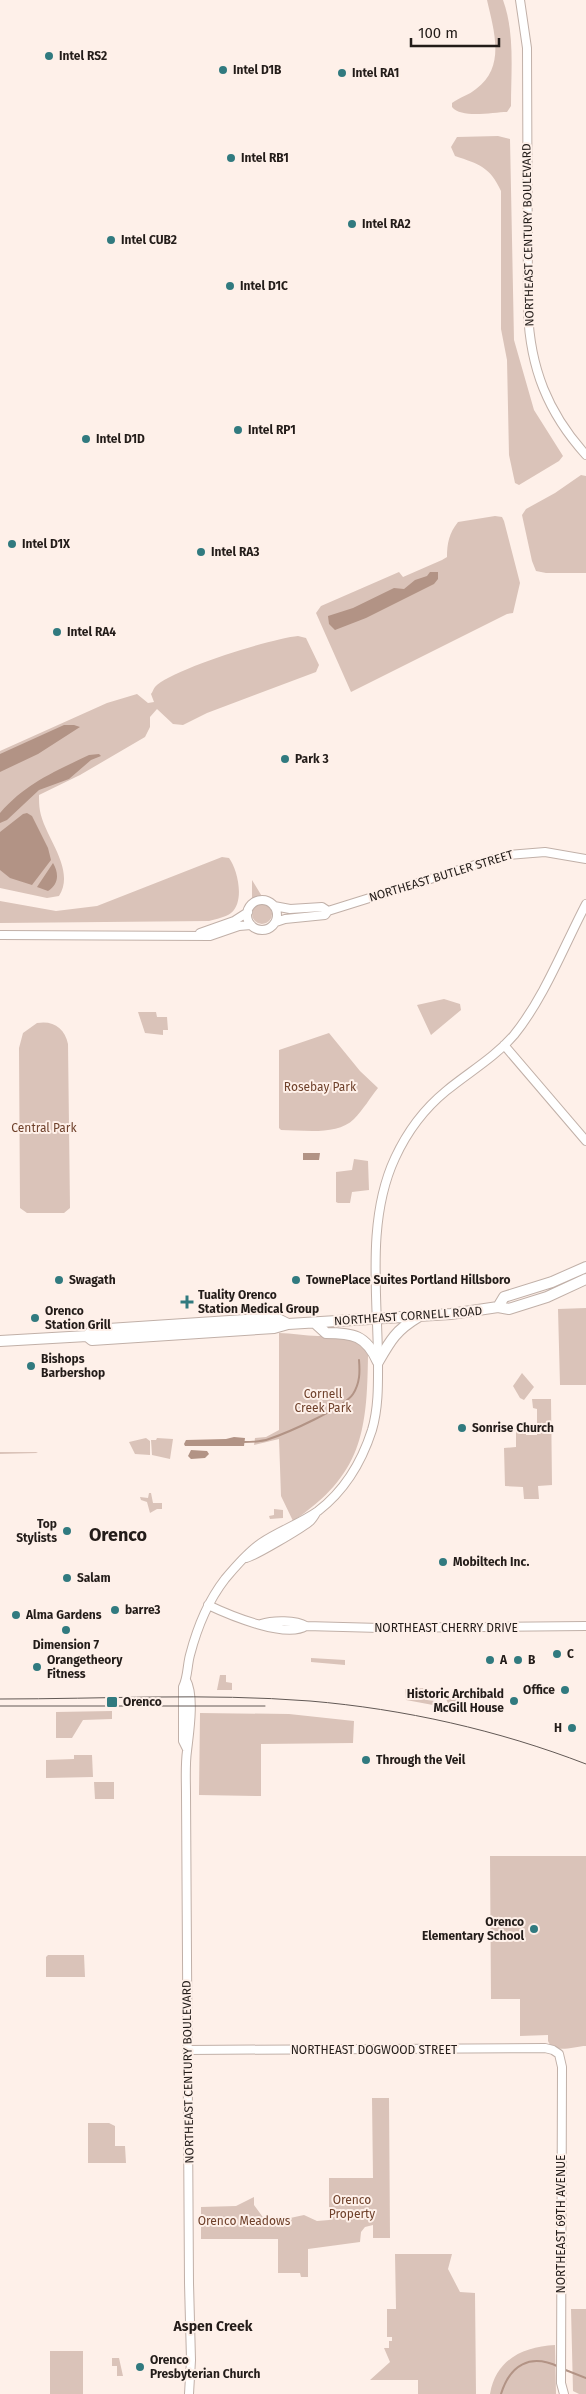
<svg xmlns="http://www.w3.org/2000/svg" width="586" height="2394" font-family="'Fira Sans',sans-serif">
  <rect width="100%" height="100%" fill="#fef0e9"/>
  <path fill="#dac3b9" d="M 487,0 L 503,0 C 515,33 511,71 511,106 L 507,112 C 493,112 462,119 452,107 L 452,103 C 460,97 469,95 476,89 C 506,67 494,31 487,0 Z
    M 498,136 L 510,139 L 514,340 L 534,410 L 563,456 L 559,461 L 519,485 L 515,483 L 509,455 L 507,360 L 501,329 L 501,191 C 490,167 479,164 455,156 L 451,147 L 457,137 Z
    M 581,475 L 586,476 L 586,573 L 546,573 L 536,571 L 532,561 L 522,515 L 526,509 L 555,493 Z
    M 495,516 L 502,517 L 504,521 L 520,583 L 513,613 L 507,614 L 351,692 L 316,613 L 321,606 L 399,572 L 403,577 L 442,560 L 447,557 C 447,544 449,533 458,522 Z
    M 298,636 L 306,638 L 319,665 L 316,672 L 207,713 L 183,725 L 173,724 L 157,709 L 150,717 L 150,727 L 145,737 L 80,775 L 39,795 C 39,800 39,806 40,811 C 45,838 76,869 59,896 L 47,898 L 0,888 L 0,751 L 107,703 L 137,694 L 148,703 L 154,702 L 151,694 C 153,692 153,689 155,687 C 170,670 273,638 298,636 Z
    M 222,857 L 229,858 C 238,870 245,902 231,913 C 226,917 216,919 209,921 L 0,923 L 0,901 L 56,911 L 97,906 Z
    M 252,880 L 263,898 L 252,903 Z
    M252 914a10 10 0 1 1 20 0a10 10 0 1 1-20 0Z
    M 444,999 L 460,1004 L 461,1010 L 431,1035 L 417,1005 Z
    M 138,1012 L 156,1012 L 157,1017 L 167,1017 L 168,1030 L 163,1030 L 163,1035 L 145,1033 Z
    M 37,1023 C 53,1020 65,1028 68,1044 L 70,1208 L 64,1213 L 27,1213 L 20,1208 L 19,1048 L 23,1033 Z
    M 329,1033 L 360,1071 L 378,1088 C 370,1098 363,1110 354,1119 C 337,1136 303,1130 281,1130 L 279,1128 L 279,1050 Z
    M 354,1159 L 368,1161 L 369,1190 L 352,1192 L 350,1203 L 338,1203 L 336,1202 L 336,1172 L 352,1170 Z
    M 586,1308 L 586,1385 L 560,1385 L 558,1309 Z
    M 279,1333 C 292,1333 305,1336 318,1336 C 338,1336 359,1333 368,1355 C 367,1432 362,1475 293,1521 L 281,1496 L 279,1439 L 254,1445 L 255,1438 L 266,1437 L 279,1430 Z
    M 522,1373 L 534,1387 L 524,1400 L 520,1398 L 513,1386 Z
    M 532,1399 L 551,1399 L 552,1485 L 538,1486 L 539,1499 L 524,1499 L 523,1487 L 505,1486 L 504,1448 L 516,1447 L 516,1430 L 518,1429 L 518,1423 L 526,1423 L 526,1435 L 537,1435 L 537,1409 L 533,1408 Z
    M 146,1438 L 150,1441 L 150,1455 L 135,1454 L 129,1442 Z
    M 157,1438 L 173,1439 L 170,1459 L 152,1455 L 151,1440 L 156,1440 Z
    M 0,1452 L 36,1452 L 38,1453 L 0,1454 Z
    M 149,1493 L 151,1493 L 153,1503 L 162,1503 L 162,1509 L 157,1509 L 150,1513 L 147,1502 L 141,1500 L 140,1497 L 148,1498 Z
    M 274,1509 L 283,1510 L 283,1518 L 270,1519 L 269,1516 L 274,1515 Z
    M 311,1658 L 345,1660 L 345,1665 L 311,1662 Z
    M 220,1675 L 226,1675 L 226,1682 L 232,1683 L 232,1690 L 217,1690 Z
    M 427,1688 L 427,1700 L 435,1701 L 433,1705 L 406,1700 L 405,1689 Z
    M 458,1692 L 461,1695 L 459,1704 L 453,1707 L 449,1705 L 446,1699 Z
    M 112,1711 L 112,1719 L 83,1720 L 72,1738 L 56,1738 L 56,1712 Z
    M 200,1713 L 289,1714 L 354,1721 L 353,1743 L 261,1744 L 261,1796 L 199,1795 Z
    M 74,1755 L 92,1755 L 93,1777 L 46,1778 L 46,1760 L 74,1759 Z
    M 94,1782 L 114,1782 L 114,1799 L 95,1799 Z
    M 490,1856 L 586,1856 L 586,2046 C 574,2046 553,2055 548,2041 L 548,2032 L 548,2035 L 520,2036 L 520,1999 L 491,1999 Z
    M 48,1955 L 84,1955 L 85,1977 L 46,1977 L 46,1957 Z
    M 372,2098 L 389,2098 L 390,2238 L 373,2238 L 373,2225 L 365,2227 L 361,2232 L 360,2242 L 308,2249 L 308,2277 L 301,2277 L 300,2273 L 278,2273 L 278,2239 L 201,2239 L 201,2207 L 236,2206 L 254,2197 L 254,2205 L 265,2220 L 281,2220 L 304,2215 L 317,2221 L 329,2220 L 329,2178 L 373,2178 Z
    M 88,2123 L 109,2123 L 115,2126 L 115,2146 L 125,2146 L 126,2163 L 88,2163 Z
    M 395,2254 L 452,2254 L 448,2269 L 460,2292 L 475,2293 L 476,2394 L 418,2394 L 418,2380 L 370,2380 L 390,2362 L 384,2348 L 389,2348 L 389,2341 L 392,2341 L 392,2337 L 387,2337 L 387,2309 L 396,2309 Z
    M 571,2309 L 586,2309 L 586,2394 L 579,2394 L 573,2391 Z
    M 555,2345 L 556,2394 L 490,2394 C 496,2359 523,2347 555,2345 Z
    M 50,2351 L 83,2351 L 83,2394 L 50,2394 Z
    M 112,2358 L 119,2358 L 123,2376 L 117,2376 L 117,2366 L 112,2366 Z"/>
  <path fill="#b29385" d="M 430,572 L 438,572 L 438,579 L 434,584 L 366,618 L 335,630 L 329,624 L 328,616 L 353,608 L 394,588 L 404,589 L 415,580 L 427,576 Z
    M 64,725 L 74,725 L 80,727 L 38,754 L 0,772 L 0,754 Z
    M 99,754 L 101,756 L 91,760 L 69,779 L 39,790 L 7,820 L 0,823 L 0,813 C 26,783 54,772 89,755 Z
    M 27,813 L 32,816 L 48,848 L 51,860 L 32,885 L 10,878 L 0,870 L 0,832 L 23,814 Z
    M 53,863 C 59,873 59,884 48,891 L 37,887 Z
    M 303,1153 L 320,1153 L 319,1160 L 303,1160 Z
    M 234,1437 L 245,1438 L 244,1446 L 185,1446 L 184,1444 L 186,1440 L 226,1439 Z
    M 191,1450 L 207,1451 L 209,1454 L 205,1458 L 191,1459 L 188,1456 Z"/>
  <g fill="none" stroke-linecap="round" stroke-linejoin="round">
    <path stroke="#b29385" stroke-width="2" d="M 243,1442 C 252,1442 261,1442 269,1439 C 287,1433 344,1408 353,1394 C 360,1383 360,1372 359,1360
      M 563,2369 L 586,2378
      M 501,2394 C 510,2365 530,2353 559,2367"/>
    <defs>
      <path id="secondary" d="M 520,0 L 527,48 L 528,311 C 530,368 548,413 586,455
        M247 915a15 15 0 1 1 30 0a15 15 0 1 1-30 0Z
        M 274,906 L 290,909 L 322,907 L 328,911
        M 276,922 L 285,919 L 325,915 L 328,911 L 507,855 L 545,852 L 586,859
        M 200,933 L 234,921 L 248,912
        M 0,935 L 210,936 L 239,926 L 251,925
        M 504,1045 L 586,1141
        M 246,1558 C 255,1556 300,1529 309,1522 C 312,1520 314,1516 316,1513
        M 208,1605 C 229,1615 286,1639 306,1626
        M 261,1624 C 273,1620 296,1620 306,1626 L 380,1628 L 586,1626
        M 186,1680 C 195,1696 189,1733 187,1751 C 185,1765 186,1780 186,1795 L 189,2283 L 191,2360 L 189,2394
        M 187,1749 L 183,1741 L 183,1687 C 188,1677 187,1666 190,1655 C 197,1628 208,1601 225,1579 C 235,1567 248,1552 261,1543 C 279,1531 301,1523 318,1511 C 344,1491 362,1461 372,1430 C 379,1406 378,1381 378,1356 C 377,1291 367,1218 395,1158 C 407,1132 424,1109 446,1091 C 469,1072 494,1058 514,1035 C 544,998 564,946 586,904
        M 187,2050 L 545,2048 L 553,2050 L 559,2054 L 562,2067 L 561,2383 L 564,2394"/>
      <path id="highway" d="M 498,1307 L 504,1297 L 552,1282 L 586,1267
        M 315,1323 L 326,1333 C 353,1333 366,1335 378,1362
        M 87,1336 L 92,1340 L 274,1328 L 288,1324 L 451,1314 L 498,1307 L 509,1309 L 547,1297 L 586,1279
        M 0,1341 L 87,1336 L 93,1330 L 276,1318 L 288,1324
        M 378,1362 C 390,1341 396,1330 418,1317"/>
    </defs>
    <use href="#secondary" stroke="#c1b0a8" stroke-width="10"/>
    <use href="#highway" stroke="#c1b0a8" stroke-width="12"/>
    <use href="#secondary" stroke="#fff" stroke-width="8"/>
    <use href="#highway" stroke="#fff" stroke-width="10"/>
    <path stroke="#625955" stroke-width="1" d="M 0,1699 C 103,1699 207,1693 310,1701 C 404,1709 498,1730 586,1764
      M 0,1706 L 265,1706"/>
  </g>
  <g fill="#317a7f" stroke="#fef0e9" stroke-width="2">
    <circle cx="49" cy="56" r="5"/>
    <circle cx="223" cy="70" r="5"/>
    <circle cx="342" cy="73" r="5"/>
    <circle cx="231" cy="158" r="5"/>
    <circle cx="352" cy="224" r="5"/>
    <circle cx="111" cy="240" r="5"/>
    <circle cx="230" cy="286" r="5"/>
    <circle cx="238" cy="430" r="5"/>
    <circle cx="86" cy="439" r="5"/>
    <circle cx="12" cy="544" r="5"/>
    <circle cx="201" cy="552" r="5"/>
    <circle cx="57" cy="632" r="5"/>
    <circle cx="285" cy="759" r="5"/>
    <circle cx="59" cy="1280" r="5"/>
    <circle cx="296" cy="1280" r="5"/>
    <path d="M184.5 1294.5h5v5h5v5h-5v5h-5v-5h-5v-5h5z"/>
    <circle cx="35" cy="1318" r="5"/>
    <circle cx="31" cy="1366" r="5"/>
    <circle cx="462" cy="1428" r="5"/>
    <circle cx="67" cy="1531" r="5"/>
    <circle cx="443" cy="1562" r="5"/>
    <circle cx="67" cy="1578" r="5"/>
    <circle cx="115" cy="1610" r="5"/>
    <circle cx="16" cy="1615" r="5"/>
    <circle cx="66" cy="1630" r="5"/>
    <circle cx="557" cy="1654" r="5"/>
    <circle cx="490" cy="1660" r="5"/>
    <circle cx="518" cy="1660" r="5"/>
    <circle cx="37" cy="1667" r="5"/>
    <circle cx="565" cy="1690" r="5"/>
    <circle cx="514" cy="1701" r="5"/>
    <rect x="106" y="1696" width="12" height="12" rx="2.5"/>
    <circle cx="572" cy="1728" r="5"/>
    <circle cx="366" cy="1760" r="5"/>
    <circle cx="534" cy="1929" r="5"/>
    <circle cx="140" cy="2367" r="5"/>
  </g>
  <g text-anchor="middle" stroke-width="4" stroke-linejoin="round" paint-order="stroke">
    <g font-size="12" font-weight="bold" fill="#231c19" stroke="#fef0e9" text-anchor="start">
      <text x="59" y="60">Intel RS2</text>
      <text x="233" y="74">Intel D1B</text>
      <text x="352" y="77">Intel RA1</text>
      <text x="241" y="162">Intel RB1</text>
      <text x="362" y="228">Intel RA2</text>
      <text x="121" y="244">Intel CUB2</text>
      <text x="240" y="290">Intel D1C</text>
      <text x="248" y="434">Intel RP1</text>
      <text x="96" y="443">Intel D1D</text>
      <text x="22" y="548">Intel D1X</text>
      <text x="211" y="556">Intel RA3</text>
      <text x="67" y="636">Intel RA4</text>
      <text x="295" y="763">Park 3</text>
      <text x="69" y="1284">Swagath</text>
      <text x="306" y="1284">TownePlace Suites Portland Hillsboro</text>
      <text x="198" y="1299">Tuality Orenco<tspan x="198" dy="14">Station Medical Group</tspan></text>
      <text x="45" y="1315">Orenco<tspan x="45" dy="14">Station Grill</tspan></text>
      <text x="41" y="1363">Bishops<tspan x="41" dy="14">Barbershop</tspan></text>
      <text x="472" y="1432">Sonrise Church</text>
      <text x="57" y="1528" text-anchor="end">Top<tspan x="57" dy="14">Stylists</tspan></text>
      <text x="453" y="1566">Mobiltech Inc.</text>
      <text x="77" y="1582">Salam</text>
      <text x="125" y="1614">barre3</text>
      <text x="26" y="1619">Alma Gardens</text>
      <text x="66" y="1649" text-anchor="middle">Dimension 7</text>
      <text x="567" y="1658">C</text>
      <text x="47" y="1664">Orangetheory<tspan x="47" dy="14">Fitness</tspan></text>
      <text x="500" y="1664">A</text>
      <text x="528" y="1664">B</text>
      <text x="555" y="1694" text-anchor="end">Office</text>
      <text x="504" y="1698" text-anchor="end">Historic Archibald<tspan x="504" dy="14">McGill House</tspan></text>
      <text x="123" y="1706">Orenco</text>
      <text x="562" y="1732" text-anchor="end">H</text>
      <text x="376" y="1764">Through the Veil</text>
      <text x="524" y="1926" text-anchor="end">Orenco<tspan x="524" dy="14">Elementary School</tspan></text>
      <text x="150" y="2364">Orenco<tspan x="150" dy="14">Presbyterian Church</tspan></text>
    </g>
    <g font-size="12" fill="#231c19" stroke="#fef0e9">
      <text transform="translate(528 235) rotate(-91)" y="4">NORTHEAST CENTURY BOULEVARD</text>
      <text transform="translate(441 876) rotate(-17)" y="4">NORTHEAST BUTLER STREET</text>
      <text transform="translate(408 1316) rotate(-4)" y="4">NORTHEAST CORNELL ROAD</text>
      <text x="446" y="1632">NORTHEAST CHERRY DRIVE</text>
      <text x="374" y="2054">NORTHEAST DOGWOOD STREET</text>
      <text transform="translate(188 2072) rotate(-91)" y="4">NORTHEAST CENTURY BOULEVARD</text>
      <text transform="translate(561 2224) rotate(-90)" y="4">NORTHEAST 69TH AVENUE</text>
    </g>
    <g font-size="12" fill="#6f412b" stroke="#fef0e9">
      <text x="320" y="1091">Rosebay Park</text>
      <text x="44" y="1132">Central Park</text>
      <text x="323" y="1398">Cornell<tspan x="323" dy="14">Creek Park</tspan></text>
      <text x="352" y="2204">Orenco<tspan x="352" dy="14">Property</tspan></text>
      <text x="244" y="2225">Orenco Meadows</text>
    </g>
    <g font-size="14" font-weight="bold" fill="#231c19" stroke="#fef0e9">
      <text x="213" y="2331">Aspen Creek</text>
    </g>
    <g font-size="18" font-weight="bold" fill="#231c19" stroke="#fef0e9">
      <text x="118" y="1541">Orenco</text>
    </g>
  </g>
  <path d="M411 38v8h88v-8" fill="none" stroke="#231c19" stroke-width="2.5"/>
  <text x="418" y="38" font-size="15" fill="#231c19" stroke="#fef0e9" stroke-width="4" paint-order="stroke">100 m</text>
</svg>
